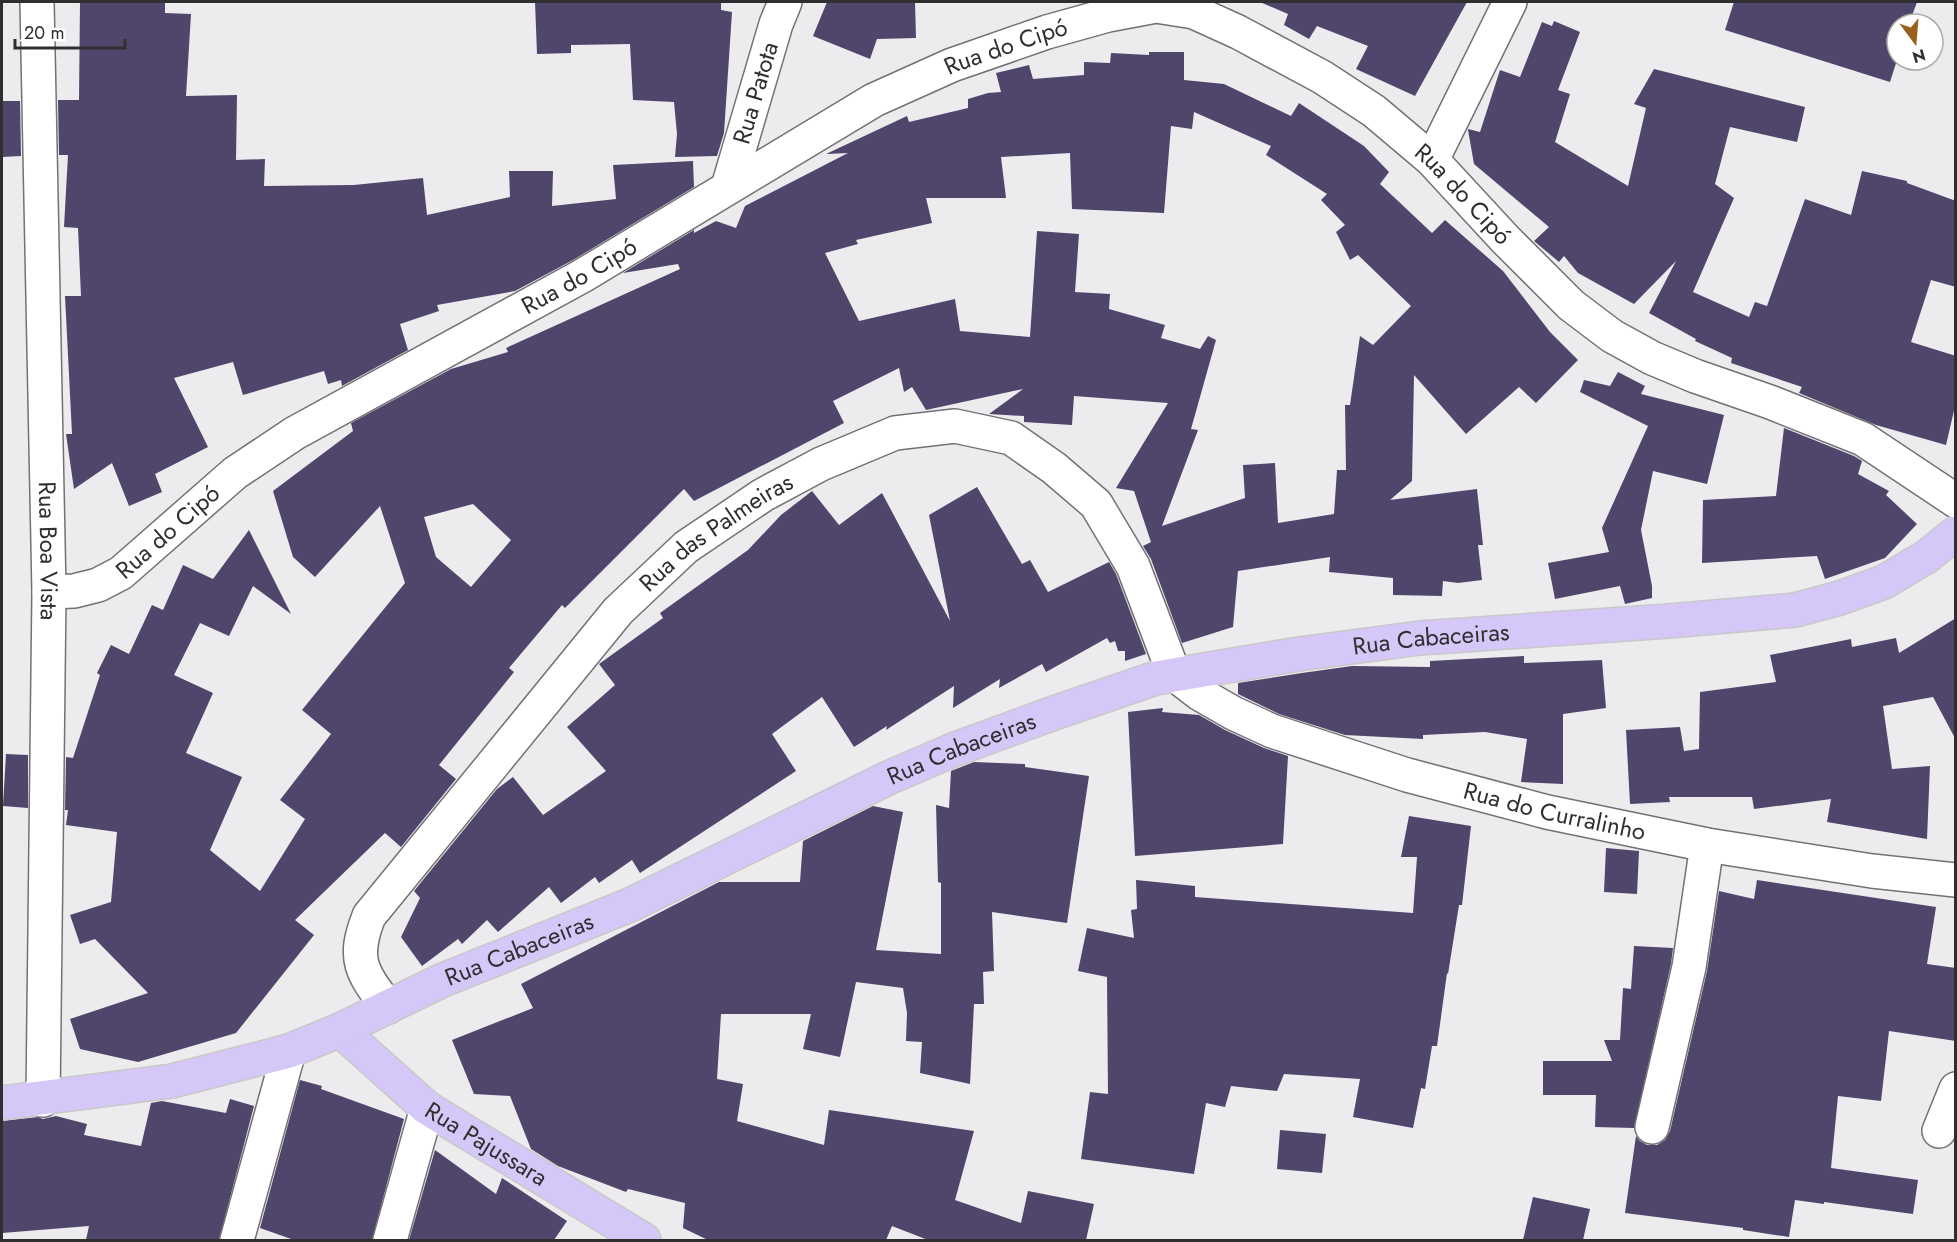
<svg xmlns="http://www.w3.org/2000/svg" width="1957" height="1242" font-family="Jost,sans-serif">
  <rect width="100%" height="100%" fill="#ececef"/>
  <path fill="#50456b" fill-rule="evenodd" d="M 80,2 L 165,2 L 165,13 L 191,14 L 186,96 L 237,95 L 236,160 L 265,159 L 264,186 L 354,185 L 423,178 L 427,215 L 510,197 L 509,171 L 553,171 L 552,206 L 616,199 L 613,165 L 693,161 L 694,187 L 573,260 L 515,291 L 437,305 L 439,311 L 400,324 L 408,350 L 342,386 L 341,380 L 328,384 L 324,371 L 243,395 L 233,362 L 174,378 L 208,447 L 155,474 L 162,492 L 129,506 L 112,463 L 74,489 L 66,434 L 72,434 L 65,296 L 81,296 L 78,228 L 64,227 L 68,155 L 59,155 L 58,100 L 79,100 Z
    M 535,2 L 721,2 L 721,10 L 732,12 L 724,133 L 717,156 L 675,157 L 677,134 L 674,102 L 633,100 L 630,44 L 571,45 L 571,53 L 537,54 Z
    M 827,2 L 915,2 L 916,38 L 877,39 L 870,59 L 813,36 Z
    M 1260,2 L 1467,2 L 1415,96 L 1356,69 L 1368,46 L 1317,26 L 1309,39 L 1284,25 L 1288,14 Z
    M 1734,2 L 1917,2 L 1909,24 L 1897,24 L 1897,60 L 1890,82 L 1725,30 Z
    M 1554,21 L 1580,32 L 1558,90 L 1570,94 L 1555,142 L 1628,186 L 1646,108 L 1634,104 L 1654,69 L 1805,107 L 1797,142 L 1730,127 L 1715,184 L 1734,198 L 1693,292 L 1749,317 L 1755,302 L 1767,306 L 1805,199 L 1851,215 L 1862,171 L 1907,181 L 1907,183 L 1956,201 L 1956,287 L 1931,280 L 1911,342 L 1956,356 L 1956,402 L 1946,445 L 1876,425 L 1799,393 L 1802,387 L 1731,363 L 1732,358 L 1695,341 L 1696,339 L 1649,313 L 1676,261 L 1634,304 L 1578,273 L 1564,256 L 1559,262 L 1534,241 L 1549,227 L 1474,164 L 1468,130 L 1468,129 L 1480,132 L 1500,70 L 1520,77 L 1542,22 L 1552,26 Z
    M 1149,52 L 1184,52 L 1184,80 L 1224,84 L 1291,116 L 1299,103 L 1364,146 L 1389,172 L 1380,184 L 1432,233 L 1445,220 L 1503,271 L 1550,332 L 1578,360 L 1536,403 L 1519,387 L 1466,434 L 1414,375 L 1412,481 L 1390,500 L 1477,489 L 1483,545 L 1478,545 L 1482,580 L 1458,583 L 1443,581 L 1442,596 L 1393,595 L 1393,578 L 1329,572 L 1330,557 L 1238,571 L 1233,627 L 1182,643 L 1151,559 L 1143,546 L 1151,542 L 1134,491 L 1116,488 L 1168,403 L 1074,396 L 1072,425 L 1024,422 L 1024,416 L 989,414 L 1023,389 L 926,410 L 912,387 L 904,392 L 899,368 L 833,401 L 844,423 L 694,501 L 684,489 L 565,608 L 562,605 L 509,668 L 514,672 L 439,765 L 456,779 L 401,847 L 385,833 L 295,920 L 314,935 L 236,1033 L 138,1062 L 80,1049 L 70,1019 L 148,993 L 95,939 L 80,944 L 70,915 L 111,902 L 117,832 L 66,825 L 68,810 L 65,810 L 66,757 L 73,758 L 100,675 L 97,673 L 111,645 L 129,654 L 152,605 L 163,610 L 183,565 L 213,579 L 249,530 L 291,614 L 253,586 L 229,636 L 200,623 L 174,675 L 213,693 L 186,753 L 242,777 L 210,850 L 260,891 L 305,819 L 280,800 L 331,734 L 302,710 L 405,583 L 380,506 L 315,577 L 293,557 L 273,491 L 353,431 L 351,423 L 451,369 L 508,352 L 506,348 L 680,269 L 678,264 L 623,273 L 694,230 L 694,233 L 716,221 L 736,228 L 745,206 L 848,153 L 826,154 L 907,116 L 909,122 L 968,108 L 968,99 L 988,93 L 1001,92 L 996,73 L 1029,65 L 1033,79 L 1084,75 L 1084,62 L 1110,63 L 1111,53 L 1149,55 ZM 1194,112 L 1271,146 L 1266,155 L 1327,194 L 1321,200 L 1345,225 L 1336,232 L 1350,260 L 1358,255 L 1411,306 L 1373,345 L 1360,336 L 1350,405 L 1345,405 L 1346,470 L 1337,470 L 1334,514 L 1278,523 L 1275,463 L 1243,465 L 1245,498 L 1162,526 L 1198,430 L 1191,429 L 1216,340 L 1208,336 L 1200,349 L 1161,338 L 1165,325 L 1109,309 L 1110,294 L 1075,292 L 1079,234 L 1037,231 L 1030,337 L 960,331 L 955,299 L 859,321 L 825,253 L 858,244 L 856,240 L 932,223 L 926,198 L 1006,198 L 1001,157 L 1070,153 L 1072,209 L 1164,213 L 1171,126 L 1192,129 ZM 473,504 L 511,540 L 471,587 L 436,557 L 424,517 Z
    M 2,101 L 20,101 L 21,156 L 2,157 Z
    M 1618,372 L 1645,386 L 1641,394 L 1724,415 L 1707,484 L 1653,471 L 1641,530 L 1652,586 L 1652,598 L 1625,604 L 1620,586 L 1555,599 L 1548,563 L 1609,552 L 1602,528 L 1648,426 L 1580,392 L 1584,380 L 1610,386 Z
    M 1784,428 L 1854,456 L 1862,461 L 1858,474 L 1889,491 L 1886,495 L 1917,524 L 1885,558 L 1825,579 L 1817,556 L 1702,563 L 1703,500 L 1776,496 Z
    M 977,487 L 1022,564 L 1030,560 L 1048,592 L 1109,562 L 1116,574 L 1146,654 L 1125,661 L 1125,651 L 1118,651 L 1115,641 L 1110,643 L 1107,638 L 1046,672 L 1042,664 L 999,688 L 1000,679 L 953,708 L 954,686 L 886,730 L 887,726 L 854,747 L 822,697 L 772,734 L 796,771 L 640,873 L 632,860 L 599,883 L 595,877 L 561,903 L 549,887 L 498,932 L 487,920 L 462,944 L 458,939 L 422,966 L 401,937 L 420,898 L 414,891 L 497,789 L 513,777 L 543,815 L 606,771 L 567,727 L 615,685 L 599,664 L 663,618 L 660,613 L 748,550 L 781,515 L 812,491 L 839,525 L 882,493 L 950,621 L 929,515 Z
    M 1956,618 L 1956,740 L 1933,697 L 1883,706 L 1892,769 L 1930,766 L 1927,839 L 1827,822 L 1831,799 L 1754,809 L 1752,797 L 1669,797 L 1670,802 L 1630,804 L 1626,730 L 1680,727 L 1684,751 L 1699,749 L 1700,692 L 1776,682 L 1770,655 L 1851,639 L 1852,647 L 1896,638 L 1899,653 Z
    M 1524,656 L 1524,663 L 1602,660 L 1606,708 L 1563,714 L 1563,784 L 1521,782 L 1527,739 L 1485,732 L 1423,735 L 1423,739 L 1345,735 L 1279,714 L 1238,694 L 1238,683 L 1302,673 L 1352,666 L 1430,667 L 1430,661 Z
    M 1163,708 L 1162,712 L 1199,715 L 1225,730 L 1264,748 L 1288,756 L 1283,844 L 1135,856 L 1128,712 Z
    M 6,754 L 28,755 L 28,808 L 3,806 Z
    M 974,762 L 1025,764 L 1025,767 L 1089,776 L 1067,923 L 992,912 L 994,971 L 983,972 L 984,1004 L 974,1004 L 970,1084 L 920,1073 L 922,1042 L 906,1041 L 907,1013 L 903,988 L 856,982 L 840,1057 L 803,1049 L 811,1014 L 721,1014 L 717,1079 L 743,1084 L 737,1121 L 824,1145 L 829,1110 L 974,1131 L 955,1200 L 1021,1223 L 1028,1191 L 1094,1204 L 1086,1240 L 928,1240 L 892,1226 L 886,1240 L 708,1240 L 683,1228 L 685,1203 L 628,1189 L 626,1192 L 558,1166 L 531,1149 L 510,1096 L 474,1094 L 452,1040 L 533,1008 L 521,984 L 719,882 L 800,882 L 803,841 L 873,806 L 903,812 L 876,950 L 941,954 L 941,883 L 938,882 L 936,805 L 949,808 L 951,771 Z
    M 1409,816 L 1471,826 L 1462,905 L 1459,905 L 1448,974 L 1447,973 L 1437,1046 L 1432,1046 L 1425,1089 L 1421,1088 L 1413,1128 L 1353,1117 L 1360,1079 L 1284,1074 L 1277,1091 L 1231,1086 L 1225,1107 L 1206,1103 L 1194,1174 L 1081,1159 L 1090,1092 L 1108,1094 L 1107,977 L 1078,971 L 1087,928 L 1134,938 L 1131,910 L 1137,909 L 1136,880 L 1195,886 L 1195,897 L 1413,913 L 1417,857 L 1401,857 Z
    M 1606,848 L 1639,851 L 1637,894 L 1604,892 Z
    M 1757,880 L 1936,907 L 1927,964 L 1956,968 L 1956,1041 L 1889,1031 L 1881,1101 L 1838,1096 L 1831,1168 L 1918,1180 L 1913,1214 L 1824,1202 L 1824,1204 L 1795,1200 L 1789,1237 L 1743,1230 L 1743,1228 L 1625,1213 L 1636,1136 L 1640,1141 L 1647,1145 L 1657,1145 L 1665,1140 L 1670,1131 L 1707,971 L 1719,891 L 1754,899 Z
    M 1634,946 L 1673,948 L 1671,964 L 1634,1128 L 1595,1127 L 1596,1095 L 1543,1095 L 1543,1061 L 1612,1061 L 1604,1040 L 1620,1040 L 1623,988 L 1631,989 Z
    M 300,1080 L 322,1086 L 321,1089 L 404,1119 L 372,1240 L 294,1240 L 260,1228 Z
    M 230,1099 L 254,1106 L 219,1240 L 86,1240 L 89,1226 L 2,1233 L 2,1121 L 38,1117 L 43,1119 L 56,1116 L 87,1124 L 84,1135 L 141,1146 L 151,1103 L 162,1101 L 226,1113 Z
    M 1280,1130 L 1326,1134 L 1322,1173 L 1277,1169 Z
    M 435,1150 L 496,1194 L 502,1178 L 567,1221 L 554,1240 L 409,1240 Z
    M 1533,1197 L 1590,1209 L 1583,1240 L 1523,1240 Z"/>
  <g fill="none" stroke-linecap="round" stroke-linejoin="round">
    <defs>
      <g id="minor">
        <path id="s1" d="M 37,2 L 49,592 L 43,1100"/>
        <path d="M 1432,160 L 1510,2"/>
        <path id="s2" d="M 728,187 L 776,24 L 785,2"/>
        <path id="s3" d="M 49,592 L 74,591 L 98,585 L 121,573 L 235,473 L 295,433 L 582,276 L 874,100 L 952,65 L 1047,32 L 1108,15 L 1156,6 L 1194,12 L 1238,32 L 1322,77 L 1374,111 L 1432,160 L 1505,239 L 1571,305 L 1612,336 L 1652,358 L 1695,376 L 1770,402 L 1863,439 L 1956,501"/>
        <path id="s4" d="M 388,1007 C 361,972 352,959 369,916 L 618,611 L 686,547 L 763,495 L 821,464 L 895,433 L 955,426 L 1011,438 L 1054,468 L 1096,504 L 1133,566 L 1174,674 L 1200,694 L 1233,713 L 1272,731 L 1407,775 L 1547,812 L 1707,845 L 1872,871 L 1956,880"/>
        <path d="M 1652,1127 L 1689,967 L 1707,845"/>
        <path d="M 1939,1131 L 1956,1089"/>
        <path d="M 237,1240 L 289,1051"/>
        <path d="M 390,1240 L 427,1108"/>
      </g>
      <g id="major">
        <path id="s5" d="M 340,1030 L 427,1108 L 644,1240"/>
        <path id="s6" d="M 2,1103 L 172,1081 L 289,1051 L 340,1030 L 443,980 L 630,905 L 888,778 L 953,750 L 1054,713 L 1156,678 L 1299,654 L 1420,638 L 1669,621 L 1795,610 L 1840,598 L 1884,582 L 1926,557 L 1956,533"/>
      </g>
    </defs>
    <use href="#minor" stroke="#727174" stroke-width="36"/>
    <use href="#major" stroke="#c9c9c9" stroke-width="36"/>
    <use href="#minor" stroke="#fff" stroke-width="33"/>
    <use href="#major" stroke="#d5c7f7" stroke-width="33"/>
  </g>
  <g text-anchor="middle" stroke-width="6" stroke-linejoin="round" paint-order="stroke">
    <g font-size="24" fill="#2f2f30" stroke="#fff">
      <text dy="8" stroke="none"><textPath href="#s3" startOffset="1110">Rua do Cipó</textPath></text>
      <text dy="8" stroke="none"><textPath href="#s2" startOffset="98">Rua Patota</textPath></text>
      <text dy="8" stroke="none"><textPath href="#s3" startOffset="1632">Rua do Cipó</textPath></text>
      <text dy="8" stroke="none"><textPath href="#s3" startOffset="624">Rua do Cipó</textPath></text>
      <text dy="8" stroke="none"><textPath href="#s3" startOffset="138">Rua do Cipó</textPath></text>
      <text dy="8" stroke="none"><textPath href="#s4" startOffset="620">Rua das Palmeiras</textPath></text>
      <text dy="8" stroke="none"><textPath href="#s1" startOffset="549">Rua Boa Vista</textPath></text>
      <text dy="8" stroke="none"><textPath href="#s6" startOffset="1515">Rua Cabaceiras</textPath></text>
      <text dy="8" stroke="none"><textPath href="#s6" startOffset="1030">Rua Cabaceiras</textPath></text>
      <text dy="8" stroke="none"><textPath href="#s4" startOffset="1647">Rua do Curralinho</textPath></text>
      <text dy="8" stroke="none"><textPath href="#s6" startOffset="544">Rua Cabaceiras</textPath></text>
      <text dy="8" stroke="none"><textPath href="#s5" startOffset="186">Rua Pajussara</textPath></text>
    </g>
  </g>
  <rect width="1957" height="1242" fill="none" stroke="#2f2f30" stroke-width="6"/>
  <g transform="translate(1915 42) rotate(164)"><circle r="28" fill="#ffffff" stroke="#acacac" stroke-width="1.5"/>
  <path d="M0-4.5L10 22L0 15L-10 22Z" fill="#99611d"/>
  <text y="-9" font-size="16" font-weight="bold" text-anchor="middle" fill="#2f2f30">N</text>
  </g>
  <path d="M15 39v9h110v-9" fill="none" stroke="#2f2f30" stroke-width="3"/>
  <text x="24" y="39" font-size="18" fill="#2f2f30" stroke="#ffffff" stroke-width="4.5" paint-order="stroke">20 m</text>
</svg>
